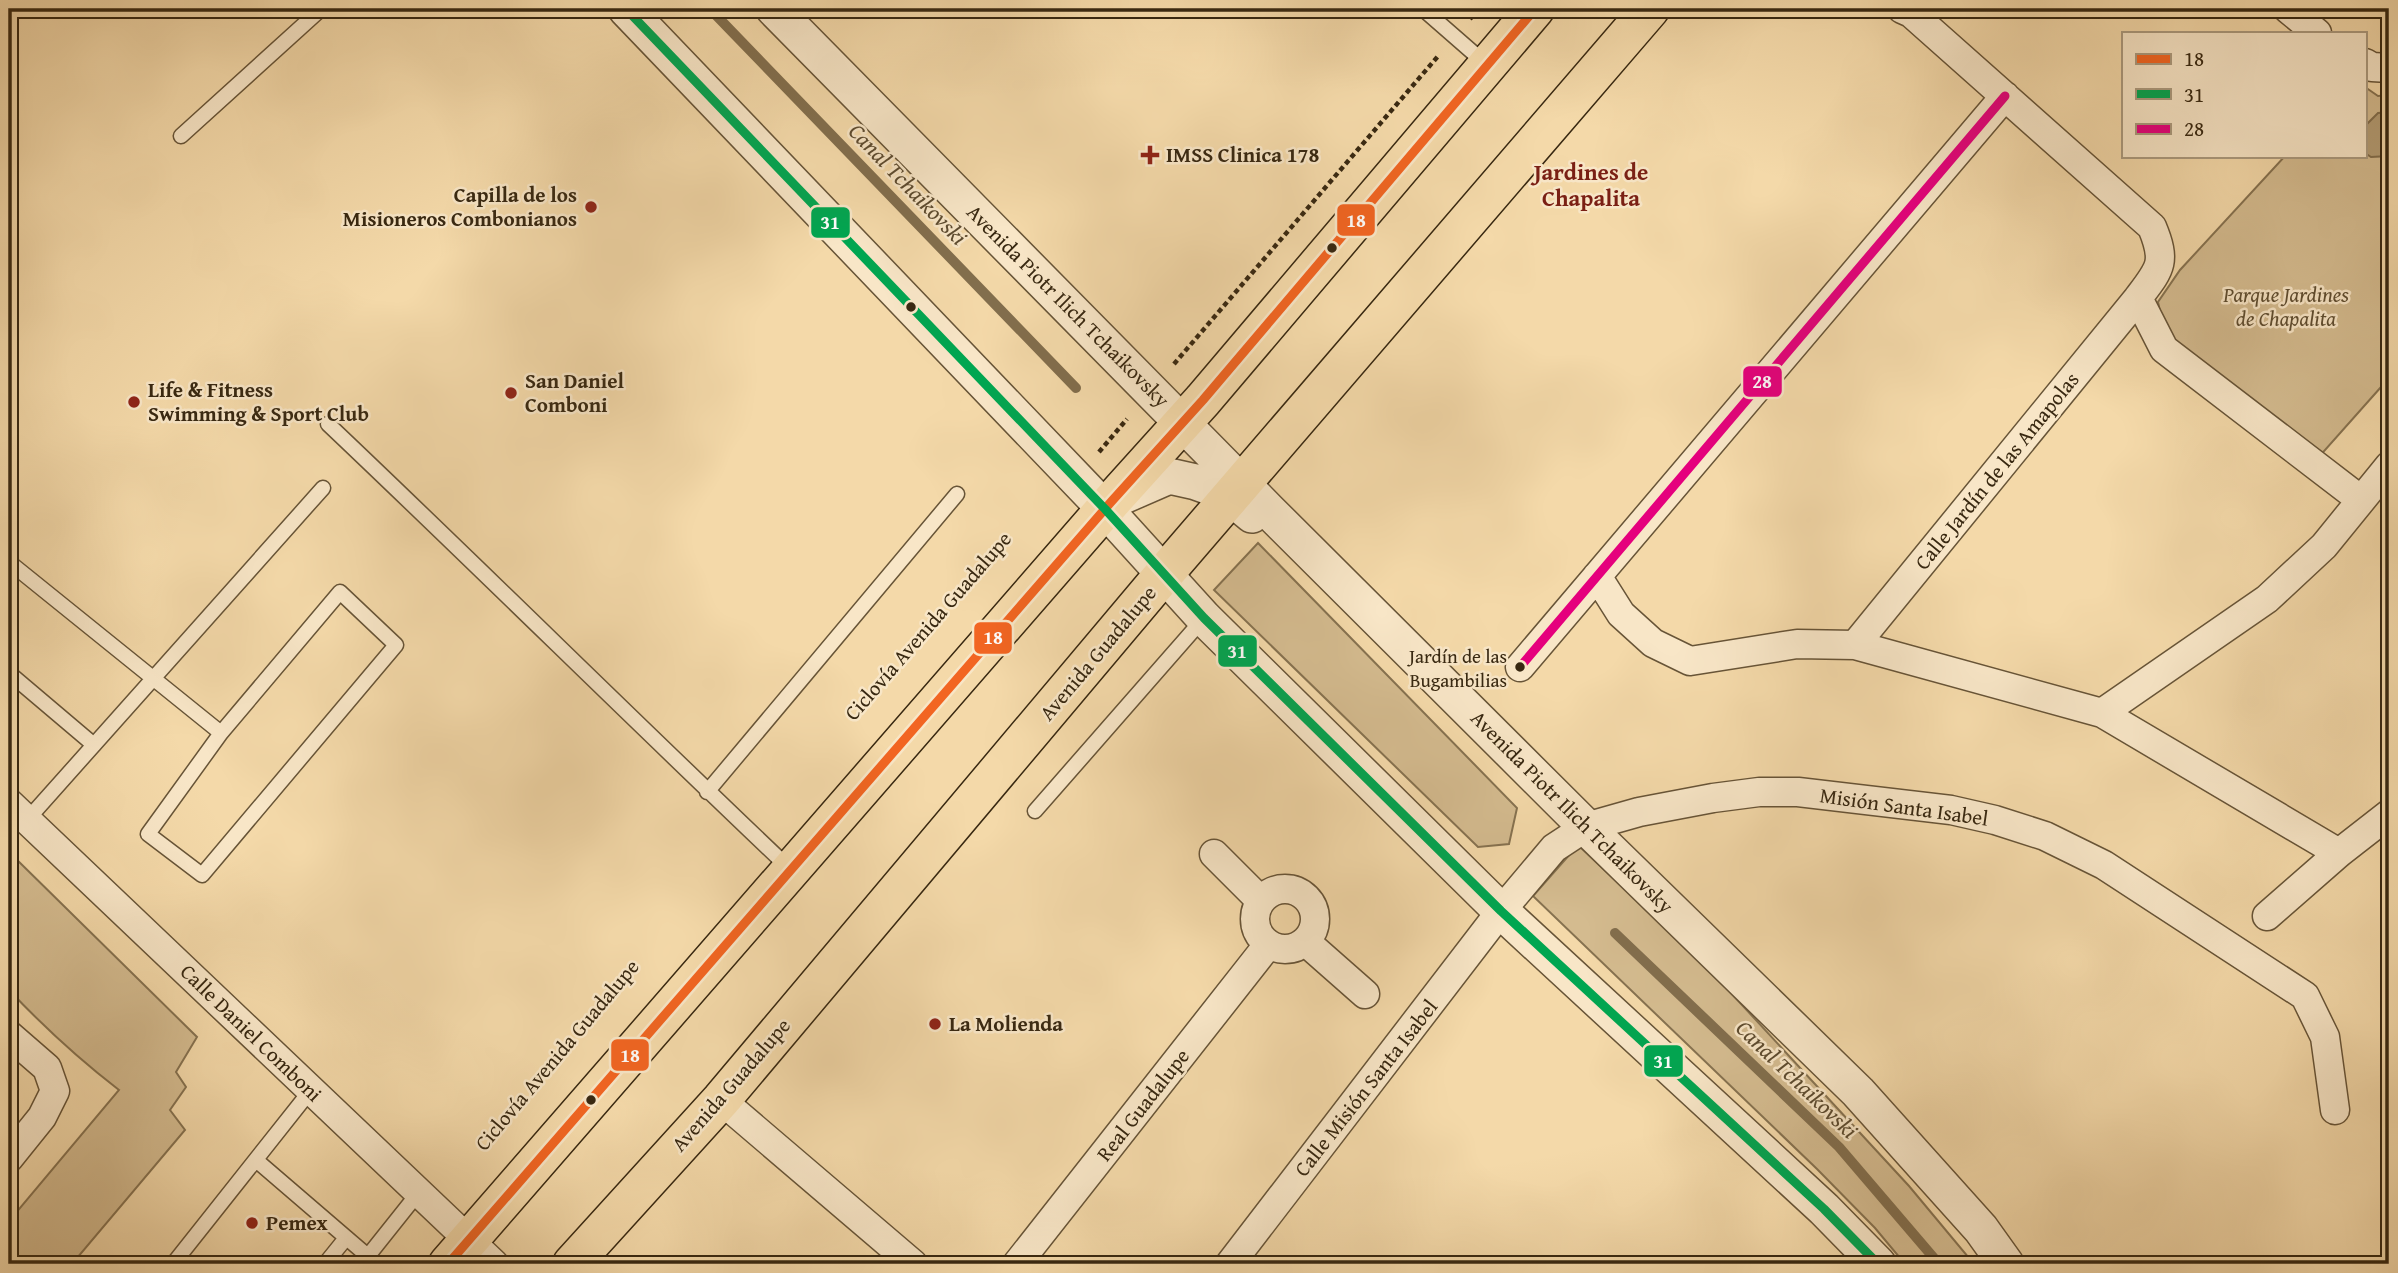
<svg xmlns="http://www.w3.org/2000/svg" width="2398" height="1273" font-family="'Gentium Book Plus',serif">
  <rect width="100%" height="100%" fill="#f4d9a9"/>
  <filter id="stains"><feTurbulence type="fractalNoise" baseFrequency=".00286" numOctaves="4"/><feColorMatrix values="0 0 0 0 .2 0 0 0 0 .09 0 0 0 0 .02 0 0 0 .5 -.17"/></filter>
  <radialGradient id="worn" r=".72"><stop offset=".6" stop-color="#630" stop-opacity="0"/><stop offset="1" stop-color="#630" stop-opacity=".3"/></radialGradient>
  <path fill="#d4bb8f" stroke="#867250" stroke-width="2" d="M 2365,87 L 2378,96 L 2389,95 L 2389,378 L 2318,458 L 2168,348 L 2158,302 L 2180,270 L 2285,156 L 2365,156 Z
    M 1258,543 L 1517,808 L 1509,844 L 1478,847 L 1214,590 Z
    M 1578,845 L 1707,967 L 1909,1186 L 1974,1264 L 1905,1264 L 1875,1228 L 1817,1169 L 1533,896 Z
    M 9,852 L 197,1037 L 176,1072 L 186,1087 L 170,1110 L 185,1130 L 72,1264 L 20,1264 L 9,1254 L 9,1221 L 119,1090 C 80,1060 43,1026 9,990 Z"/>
  <path fill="#b49d75" stroke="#826e4d" stroke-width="2" d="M 2389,112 L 2389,156 L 2371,157 L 2365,153 L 2365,126 L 2378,113 Z"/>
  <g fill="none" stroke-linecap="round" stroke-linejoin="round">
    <path stroke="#826e4d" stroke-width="10" d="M 710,9 L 1076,388
      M 1615,933 L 1839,1147 L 1939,1264"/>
    <defs>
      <path id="service" d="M 1423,9 L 1486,64
        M 181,136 L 321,9
        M 328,424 C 483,571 635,722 790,869
        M 9,562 L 221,733 L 148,834 L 202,875 L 396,645 L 340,592 L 221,733
        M 9,673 L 94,745
        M 707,792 L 957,494
        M 1035,811 L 1204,618
        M 27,820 L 323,488
        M 256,1160 L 377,1264
        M 368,1256 L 419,1192
        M 173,1264 L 311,1090
        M 325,1264 L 346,1238"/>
      <path id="minor" d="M 2288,9 L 2317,33
        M 2365,63 L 2372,67 L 2389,68
        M 2138,298 L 2164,349 L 2361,500
        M 1597,576 L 1621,614 L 1653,643 L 1690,661 L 1797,644 L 1855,645 L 2102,713 L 2339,853
        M 1855,645 L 2138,298 C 2160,269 2167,263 2152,227 L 1911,13 L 1902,9
        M 1520,667 L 2005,96
        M 2102,713 L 2267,599 L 2324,546 L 2389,466
        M 9,803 L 494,1264
        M 1214,854 L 1261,901
        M1255 919a30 30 0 1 1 60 0a30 30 0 1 1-60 0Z
        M 2267,916 L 2339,853 L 2389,814
        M 1306,942 L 1365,994
        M 9,1035 L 47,1068 L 55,1091 L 42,1117 L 9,1158
        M 721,1100 L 913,1264
        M 1017,1264 L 1268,945
        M 1230,1264 L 1501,911 L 1554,848 L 1586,827 L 1639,812 L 1713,798 L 1759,792 L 1798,792 L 1951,810 L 1995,820 L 2045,836 L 2104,865 L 2305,996 L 2325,1037 L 2335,1110"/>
      <path id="tertiary" d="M 626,9 L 1105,509 L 1204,618 L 1501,911 L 1824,1209 L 1878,1264
        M 774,9 L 1269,511 L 1586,827 L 1858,1092 L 1981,1229 L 2006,1264
        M 1114,500 L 1169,476 L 1196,482 L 1224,492 L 1252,515"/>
      <path id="primary" d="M 448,1264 L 1111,502 L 1203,400 L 1535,9
        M 572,1264 L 721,1100 L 1164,574 L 1650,9"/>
    </defs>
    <use href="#service" stroke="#675437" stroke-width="17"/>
    <use href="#minor" stroke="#675437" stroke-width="31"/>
    <use href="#tertiary" stroke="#675437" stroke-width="38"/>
    <use href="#primary" stroke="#382811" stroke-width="41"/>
    <path stroke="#382811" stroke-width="4.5" stroke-dasharray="5 3.5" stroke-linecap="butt" d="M 1470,19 L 1478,9
      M 1174,364 L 1439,55
      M 1099,452 L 1127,419"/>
    <use href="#service" stroke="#f8e6c7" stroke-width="14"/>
    <use href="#minor" stroke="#f8e6c7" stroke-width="28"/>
    <use href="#tertiary" stroke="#f8e6c7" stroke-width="35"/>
    <use href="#primary" stroke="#f4d9a9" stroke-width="38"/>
    <defs>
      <path id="bus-1" d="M 448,1264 L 1111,502 L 1203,400 L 1535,9"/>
      <path id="bus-2" d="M 626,9 L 1105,509 L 1204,618 L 1501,911 L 1824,1209 L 1878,1264"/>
      <path id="bus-3" d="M 1520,667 L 2005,96"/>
    </defs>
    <use href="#bus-1" stroke="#f8e6c7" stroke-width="14"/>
    <use href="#bus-2" stroke="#f8e6c7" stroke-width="14"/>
    <use href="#bus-3" stroke="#f8e6c7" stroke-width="14"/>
    <use href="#bus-1" stroke="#f26522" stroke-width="9"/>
    <use href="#bus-2" stroke="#00a651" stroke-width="9"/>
    <use href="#bus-3" stroke="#e5007d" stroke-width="9"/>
  </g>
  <g fill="#8f2418" stroke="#f8e6c7" stroke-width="2.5">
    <path d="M1146.5 144.5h7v7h7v7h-7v7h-7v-7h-7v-7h7z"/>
    <circle cx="591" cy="207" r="7"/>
    <circle cx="511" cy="393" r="7"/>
    <circle cx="134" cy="402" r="7"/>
    <circle cx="935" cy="1024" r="7"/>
    <circle cx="252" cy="1223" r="7"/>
  </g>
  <g fill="#382811" stroke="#f8e6c7" stroke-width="2.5">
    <circle cx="1332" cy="248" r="6"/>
    <circle cx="911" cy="307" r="6"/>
    <circle cx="1520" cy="667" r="6"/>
    <circle cx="591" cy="1100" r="6"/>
  </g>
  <g text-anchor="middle" stroke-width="5" stroke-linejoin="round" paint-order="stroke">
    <g font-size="19" fill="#382811" stroke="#f8e6c7" text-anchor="end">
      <text x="1507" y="663">Jardín de las<tspan x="1507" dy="24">Bugambilias</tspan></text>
    </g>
    <g font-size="21" font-weight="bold" fill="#382811" stroke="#f8e6c7" text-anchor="start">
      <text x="1166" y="162">IMSS Clinica 178</text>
      <text x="577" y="202" text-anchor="end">Capilla de los<tspan x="577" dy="24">Misioneros Combonianos</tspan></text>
      <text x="525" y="388">San Daniel<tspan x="525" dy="24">Comboni</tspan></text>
      <text x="148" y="397">Life &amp; Fitness<tspan x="148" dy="24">Swimming &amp; Sport Club</tspan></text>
      <text x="949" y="1031">La Molienda</text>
      <text x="266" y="1230">Pemex</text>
    </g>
    <g font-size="21" font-style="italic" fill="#5f4d30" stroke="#f8e6c7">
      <text x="2286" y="302">Parque Jardines<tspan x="2286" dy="24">de Chapalita</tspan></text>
    </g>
    <g font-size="21" fill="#382811" stroke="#f8e6c7">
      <text transform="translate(1068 306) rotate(45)" y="7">Avenida Piotr Ilich Tchaikovsky</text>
      <text transform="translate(1997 471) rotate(-51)" y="7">Calle Jardín de las Amapolas</text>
      <text transform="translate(928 626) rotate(-49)" y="7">Ciclovía Avenida Guadalupe</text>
      <text transform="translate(1098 653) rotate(-50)" y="7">Avenida Guadalupe</text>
      <text transform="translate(1904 807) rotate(8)" y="7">Misión Santa Isabel</text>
      <text transform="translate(1572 812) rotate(45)" y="7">Avenida Piotr Ilich Tchaikovsky</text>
      <text transform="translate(251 1033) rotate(44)" y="7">Calle Daniel Comboni</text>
      <text transform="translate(557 1055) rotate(-50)" y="7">Ciclovía Avenida Guadalupe</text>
      <text transform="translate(731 1085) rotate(-49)" y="7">Avenida Guadalupe</text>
      <text transform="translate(1366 1088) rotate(-52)" y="7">Calle Misión Santa Isabel</text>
      <text transform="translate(1143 1105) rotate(-52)" y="7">Real Guadalupe</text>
    </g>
    <g font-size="23" font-weight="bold" fill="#7a1f14" stroke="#f8e6c7">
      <text x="1591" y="180">Jardines de<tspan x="1591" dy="26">Chapalita</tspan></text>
    </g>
    <g font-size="23" font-style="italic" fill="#5d4b2f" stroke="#f8e6c7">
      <text transform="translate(908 184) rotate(46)" y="8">Canal Tchaikovski</text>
      <text transform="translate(1797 1079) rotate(44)" y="8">Canal Tchaikovski</text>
    </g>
  </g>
  <g stroke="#f8e6c7" stroke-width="2.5">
    <rect x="1336" y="203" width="40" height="34" rx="7" fill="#f26522"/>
    <rect x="810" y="206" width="41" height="33" rx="7" fill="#00a651"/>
    <rect x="1742" y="365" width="41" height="33" rx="7" fill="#e5007d"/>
    <rect x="973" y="621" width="40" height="34" rx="7" fill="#f26522"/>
    <rect x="1217" y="634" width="41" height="34" rx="7" fill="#00a651"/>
    <rect x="610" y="1038" width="40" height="34" rx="7" fill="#f26522"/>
    <rect x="1643" y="1044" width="41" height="34" rx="7" fill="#00a651"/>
  </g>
  <g font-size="19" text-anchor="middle" font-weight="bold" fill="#fff">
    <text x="1356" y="227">18</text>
    <text x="830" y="229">31</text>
    <text x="1762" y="388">28</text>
    <text x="993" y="644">18</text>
    <text x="1237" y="658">31</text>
    <text x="630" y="1062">18</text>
    <text x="1663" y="1068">31</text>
  </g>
  <rect width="2398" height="1273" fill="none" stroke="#f4d9a9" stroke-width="35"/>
  <rect x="10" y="10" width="2377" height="1252" fill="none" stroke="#382811" stroke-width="3.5"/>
  <rect x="18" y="18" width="2363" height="1238" fill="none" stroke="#382811" stroke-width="2"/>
  <rect x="2122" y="32" width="245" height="126" fill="#f8e6c7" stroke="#ab9a7e" stroke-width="2"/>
  <rect x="2136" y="54" width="35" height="10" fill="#f26522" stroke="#ab9a7e" stroke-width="2"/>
  <text x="2184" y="66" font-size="21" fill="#382811">18</text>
  <rect x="2136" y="89" width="35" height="10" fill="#00a651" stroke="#ab9a7e" stroke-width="2"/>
  <text x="2184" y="102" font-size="21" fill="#382811">31</text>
  <rect x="2136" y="124" width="35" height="10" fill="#e5007d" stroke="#ab9a7e" stroke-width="2"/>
  <text x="2184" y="136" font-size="21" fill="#382811">28</text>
  <rect width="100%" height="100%" filter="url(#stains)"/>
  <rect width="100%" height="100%" fill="url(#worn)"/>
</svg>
